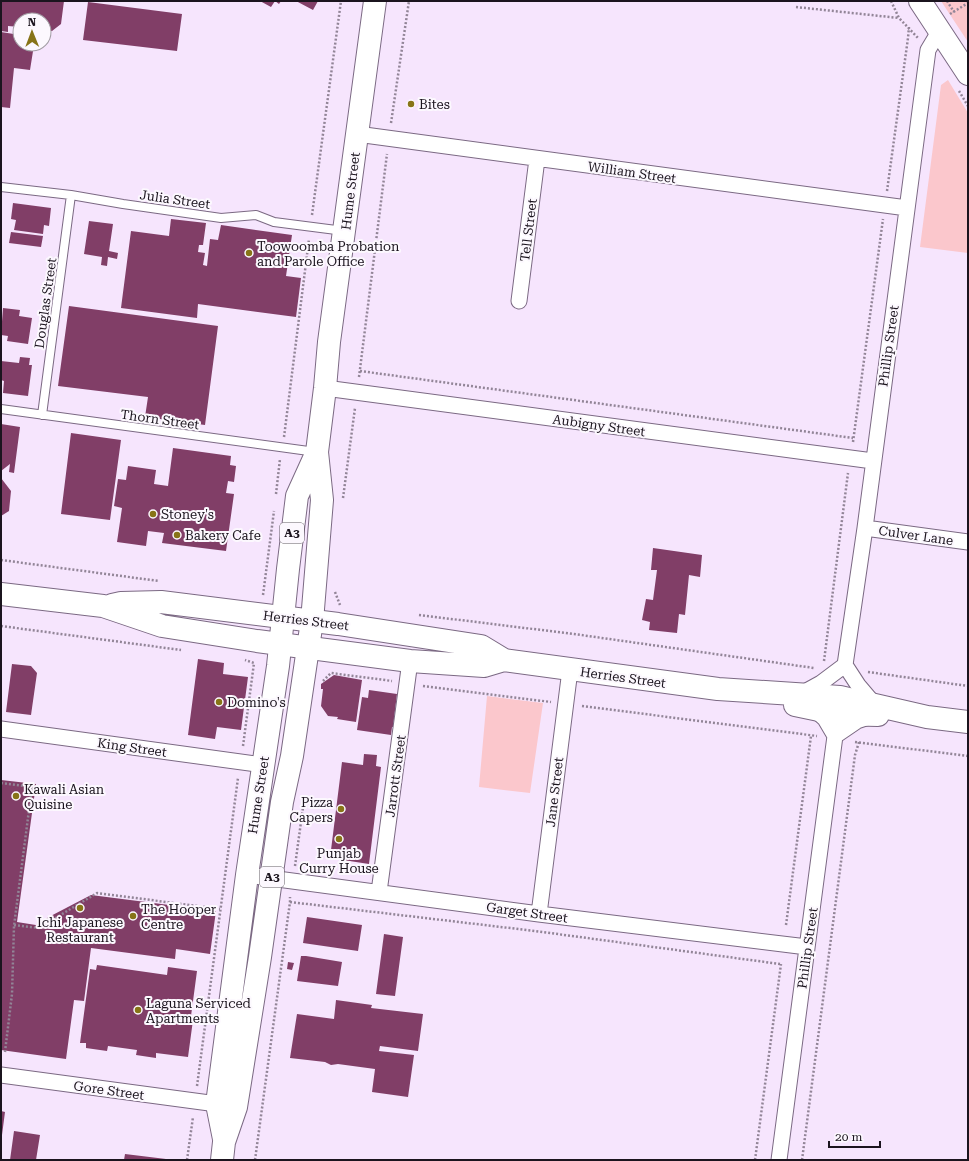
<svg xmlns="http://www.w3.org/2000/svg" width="969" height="1161" font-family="'Roboto Serif',serif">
  <rect width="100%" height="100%" fill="#f6e5fd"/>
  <path fill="#fbc7cc" d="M 941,1 L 968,1 L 968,42 Z
    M 948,80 L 968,113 L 968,253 L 920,247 L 941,85 Z
    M 487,696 L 543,703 L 530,793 L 479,787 Z"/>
  <path fill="#813e67" d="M 1,1 L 64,1 L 61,24 L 52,31 L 44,30 L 44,20 L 20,20 L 20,27 L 8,26 L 8,32 L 1,31 Z
    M 260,1 L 281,1 L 279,4 L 275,1 L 271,7 Z
    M 296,1 L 318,1 L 313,10 Z
    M 88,2 L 182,14 L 177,51 L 83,40 Z
    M 1,32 L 20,35 L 20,44 L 34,45 L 30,70 L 14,68 L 10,108 L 1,107 Z
    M 13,203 L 51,208 L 49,226 L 44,225 L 43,234 L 14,230 L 16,220 L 11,219 Z
    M 171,219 L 206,223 L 203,245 L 199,245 L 198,252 L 205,253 L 203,265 L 207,266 L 210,239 L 218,240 L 221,225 L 292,235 L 286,276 L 301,278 L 296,317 L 198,304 L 197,318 L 121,308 L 131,231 L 169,236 Z
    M 89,221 L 113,224 L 109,251 L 118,253 L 117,259 L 108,257 L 107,266 L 101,265 L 102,257 L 84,254 Z
    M 11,232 L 43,236 L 41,247 L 9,243 Z
    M 69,306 L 218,326 L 205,425 L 145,417 L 148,397 L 58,386 Z
    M 3,308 L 20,310 L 19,316 L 32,318 L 28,344 L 7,341 L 8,336 L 1,335 Z
    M 20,357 L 30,358 L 29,365 L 32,365 L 28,396 L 3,393 L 4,381 L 1,380 L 1,361 L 19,363 Z
    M 1,424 L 20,427 L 14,473 L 9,472 L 10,464 L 1,471 Z
    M 71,433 L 121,440 L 110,520 L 61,514 Z
    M 173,448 L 231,456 L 230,465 L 236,466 L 234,482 L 228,481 L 226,493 L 234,494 L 226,551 L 162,543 L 164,533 L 148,531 L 146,546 L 117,542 L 122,508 L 114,506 L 118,479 L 126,480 L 128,466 L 156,470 L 154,484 L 168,486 Z
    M 1,478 L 11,491 L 9,511 L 1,516 Z
    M 653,548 L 702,555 L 700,577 L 689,575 L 685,615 L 679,614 L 677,633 L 649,630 L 650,622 L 642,620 L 646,599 L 653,600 L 657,570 L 651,570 Z
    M 198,659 L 224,663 L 223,674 L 248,677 L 241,730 L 217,727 L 215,739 L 188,735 Z
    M 12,664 L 31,666 L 37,673 L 31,715 L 6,712 Z
    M 334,675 L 362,680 L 356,722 L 337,719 L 338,717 L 328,716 L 321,706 L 323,689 L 321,689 L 321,684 Z
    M 369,690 L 397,694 L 393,727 L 392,727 L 391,735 L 357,730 L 362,697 L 368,698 Z
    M 364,754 L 377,755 L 376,766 L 381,767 L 369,864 L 330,858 L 342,762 L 363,765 Z
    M 1,780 L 36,784 L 17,922 L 42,926 L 43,920 L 91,895 L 216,911 L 210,954 L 176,949 L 175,959 L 91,948 L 84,1001 L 74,1000 L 66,1059 L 1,1050 Z
    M 307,917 L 362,925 L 358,951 L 303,943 Z
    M 384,934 L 403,937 L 395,996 L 376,994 Z
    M 301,956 L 306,956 L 342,962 L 338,986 L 297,981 Z
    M 288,962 L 294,963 L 292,970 L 287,969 Z
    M 97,965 L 167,975 L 168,967 L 197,971 L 191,1016 L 183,1015 L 183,1019 L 193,1020 L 188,1057 L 156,1053 L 156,1058 L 136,1055 L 137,1050 L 108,1046 L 107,1051 L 86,1048 L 86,1043 L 80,1043 L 90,969 L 96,970 Z
    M 336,1000 L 372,1005 L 371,1008 L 423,1014 L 418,1051 L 380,1046 L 379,1051 L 414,1055 L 408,1097 L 372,1092 L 375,1069 L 338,1064 L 331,1065 L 325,1062 L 290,1058 L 297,1014 L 334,1019 Z
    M 1,1111 L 5,1112 L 2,1135 L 1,1135 Z
    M 14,1131 L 40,1135 L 36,1160 L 10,1160 Z
    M 125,1154 L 166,1159 L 166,1160 L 124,1160 Z"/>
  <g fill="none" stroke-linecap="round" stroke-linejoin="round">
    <defs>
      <path id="service" d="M 1,187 L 71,195 L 123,204 L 221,218 L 256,215 L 274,222 L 344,231
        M 1,409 L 316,452
        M 42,415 L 71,195"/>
      <path id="minor" d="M 357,134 L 907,208
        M 519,301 L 537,159
        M 325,388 L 873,461
        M 865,528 L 968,542
        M 801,694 L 821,683 L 845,665
        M 875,705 L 858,685 L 845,665 L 865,528 L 928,50 L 940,30
        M 1,729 L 263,765
        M 835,736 L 857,721 L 869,717
        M 247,875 L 539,914 L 807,947
        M 379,892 L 410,661
        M 539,914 L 570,670
        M 1,1075 L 217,1104
        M 779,1160 L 835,736 L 825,719 L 814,709"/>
      <path id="secondary" d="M 1,594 L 103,606 L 162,626 L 257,641 L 410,661 L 484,666 L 504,660 L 718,689 L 840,697 L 927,717 L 968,722
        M 112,605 L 121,603 L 161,602 L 338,624 L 481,646 L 504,660
        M 795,705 L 838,714 L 878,715"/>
      <path id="primary" d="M 920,1 L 968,74"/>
      <path id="trunk" d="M 224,1139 L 217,1104 L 247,875 L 278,666 L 288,569 L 297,496 L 317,452
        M 222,1160 L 224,1142 L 236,1107 L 260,957 L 282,802 L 292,756 L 312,621 L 322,500 L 317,452 L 325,388 L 329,342 L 375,1"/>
    </defs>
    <use href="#service" stroke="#7b6983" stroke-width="10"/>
    <use href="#minor" stroke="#7b6983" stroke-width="17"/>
    <use href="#secondary" stroke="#7b6983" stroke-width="24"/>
    <use href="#primary" stroke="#7b6983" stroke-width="24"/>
    <use href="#trunk" stroke="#7b6983" stroke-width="24"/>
    <path stroke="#928597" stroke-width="2.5" stroke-dasharray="2 2" stroke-linecap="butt" d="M 891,1 L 899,18 L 918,38
      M 947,1 L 954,12
      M 796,7 L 899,18
      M 950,14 L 968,3
      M 959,91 L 968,106
      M 391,123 L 409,1
      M 887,191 L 908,38 L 909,27
      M 312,215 L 341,1
      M 360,371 L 853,438
      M 359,377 L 387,154
      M 284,437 L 309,239
      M 853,442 L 883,219
      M 276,494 L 280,459
      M 343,498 L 355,408
      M 1,560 L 159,581
      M 335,592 L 340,605
      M 263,595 L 274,511
      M 419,615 L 574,634 L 814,668
      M 1,626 L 181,650
      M 824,661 L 848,473
      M 868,672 L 968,686
      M 323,681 L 331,673 L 392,681
      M 423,686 L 551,702
      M 582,706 L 817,736
      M 855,742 L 968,756
      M 243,746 L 254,663 L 245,660
      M 1,783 L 32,787 L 14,926 L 12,994 L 5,1052
      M 295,866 L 304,800
      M 290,902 L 535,931 L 780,964
      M 14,925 L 39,928 L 97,893 L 220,909
      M 786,925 L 811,736
      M 197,1086 L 238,778
      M 187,1160 L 193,1117
      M 255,1160 L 290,902 L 290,897
      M 755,1160 L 781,964
      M 802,1160 L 855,755 L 859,742"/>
    <use href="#service" stroke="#fff" stroke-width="8"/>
    <use href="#minor" stroke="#fff" stroke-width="15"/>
    <use href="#secondary" stroke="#fff" stroke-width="22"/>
    <use href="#primary" stroke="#fff" stroke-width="22"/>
    <use href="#trunk" stroke="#fff" stroke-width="22"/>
  </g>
  <g fill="#877417" stroke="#fcf8fe" stroke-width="1.5">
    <circle cx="411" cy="104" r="4"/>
    <circle cx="249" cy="253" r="4"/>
    <circle cx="153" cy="514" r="4"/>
    <circle cx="177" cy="535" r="4"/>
    <circle cx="219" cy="702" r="4"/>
    <circle cx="16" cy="796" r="4"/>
    <circle cx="341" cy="809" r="4"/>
    <circle cx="339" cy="839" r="4"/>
    <circle cx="80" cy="908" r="4"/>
    <circle cx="133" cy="916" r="4"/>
    <circle cx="138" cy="1010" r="4"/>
  </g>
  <g text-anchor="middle" stroke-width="4" stroke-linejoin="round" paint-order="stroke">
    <g fill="#fcf8fe" stroke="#5e5861" stroke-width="1">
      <rect x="280" y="523" width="24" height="20" rx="3"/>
      <rect x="260" y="867" width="24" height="20" rx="3"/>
    </g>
    <g font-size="12" font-weight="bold" fill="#1b141e">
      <text x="292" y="537">A3</text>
      <text x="272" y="881">A3</text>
    </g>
    <g font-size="13" fill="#1b141e" stroke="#fcf8fe" text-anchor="start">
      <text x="419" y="109">Bites</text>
      <text x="257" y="251">Toowoomba Probation<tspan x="257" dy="15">and Parole Office</tspan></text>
      <text x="161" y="519">Stoney's</text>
      <text x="185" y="540">Bakery Cafe</text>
      <text x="227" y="707">Domino's</text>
      <text x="24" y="794">Kawali Asian<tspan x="24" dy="15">Quisine</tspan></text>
      <text x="333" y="807" text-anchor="end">Pizza<tspan x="333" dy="15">Capers</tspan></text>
      <text x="339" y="858" text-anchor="middle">Punjab<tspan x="339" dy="15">Curry House</tspan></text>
      <text x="141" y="914">The Hooper<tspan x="141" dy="15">Centre</tspan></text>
      <text x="80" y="927" text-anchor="middle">Ichi Japanese<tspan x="80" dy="15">Restaurant</tspan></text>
      <text x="146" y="1008">Laguna Serviced<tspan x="146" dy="15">Apartments</tspan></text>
    </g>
    <g font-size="13" fill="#1b141e" stroke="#fcf8fe">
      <text transform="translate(632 172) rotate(8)" y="5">William Street</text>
      <text transform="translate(350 191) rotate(-83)" y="5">Hume Street</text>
      <text transform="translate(175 199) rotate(8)" y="5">Julia Street</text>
      <text transform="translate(528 230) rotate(-83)" y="5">Tell Street</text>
      <text transform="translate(45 303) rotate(-82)" y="5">Douglas Street</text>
      <text transform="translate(888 346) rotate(-82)" y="5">Phillip Street</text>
      <text transform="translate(160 419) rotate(8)" y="5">Thorn Street</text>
      <text transform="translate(599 425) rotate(8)" y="5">Aubigny Street</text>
      <text transform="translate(916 535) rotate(8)" y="5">Culver Lane</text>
      <text transform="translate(306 620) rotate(7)" y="5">Herries Street</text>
      <text transform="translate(623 677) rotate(8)" y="5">Herries Street</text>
      <text transform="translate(132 747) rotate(8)" y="5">King Street</text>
      <text transform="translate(395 776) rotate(-82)" y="5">Jarrott Street</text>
      <text transform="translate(554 792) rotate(-83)" y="5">Jane Street</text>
      <text transform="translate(258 795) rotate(-81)" y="5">Hume Street</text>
      <text transform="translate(527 912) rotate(8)" y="5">Garget Street</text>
      <text transform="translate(807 948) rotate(-82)" y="5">Phillip Street</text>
      <text transform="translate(109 1090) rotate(8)" y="5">Gore Street</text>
    </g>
  </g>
  <rect width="969" height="1161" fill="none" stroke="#1b141e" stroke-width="4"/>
  <g transform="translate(32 32) rotate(359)"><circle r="19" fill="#fcf8fe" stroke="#a29da4"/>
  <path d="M0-3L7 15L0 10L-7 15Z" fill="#877417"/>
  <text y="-6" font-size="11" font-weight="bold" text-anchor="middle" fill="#1b141e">N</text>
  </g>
  <path d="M829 1141v6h51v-6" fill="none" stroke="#1b141e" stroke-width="2"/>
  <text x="835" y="1141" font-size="12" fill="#1b141e" stroke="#fcf8fe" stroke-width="3" paint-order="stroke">20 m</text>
</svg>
